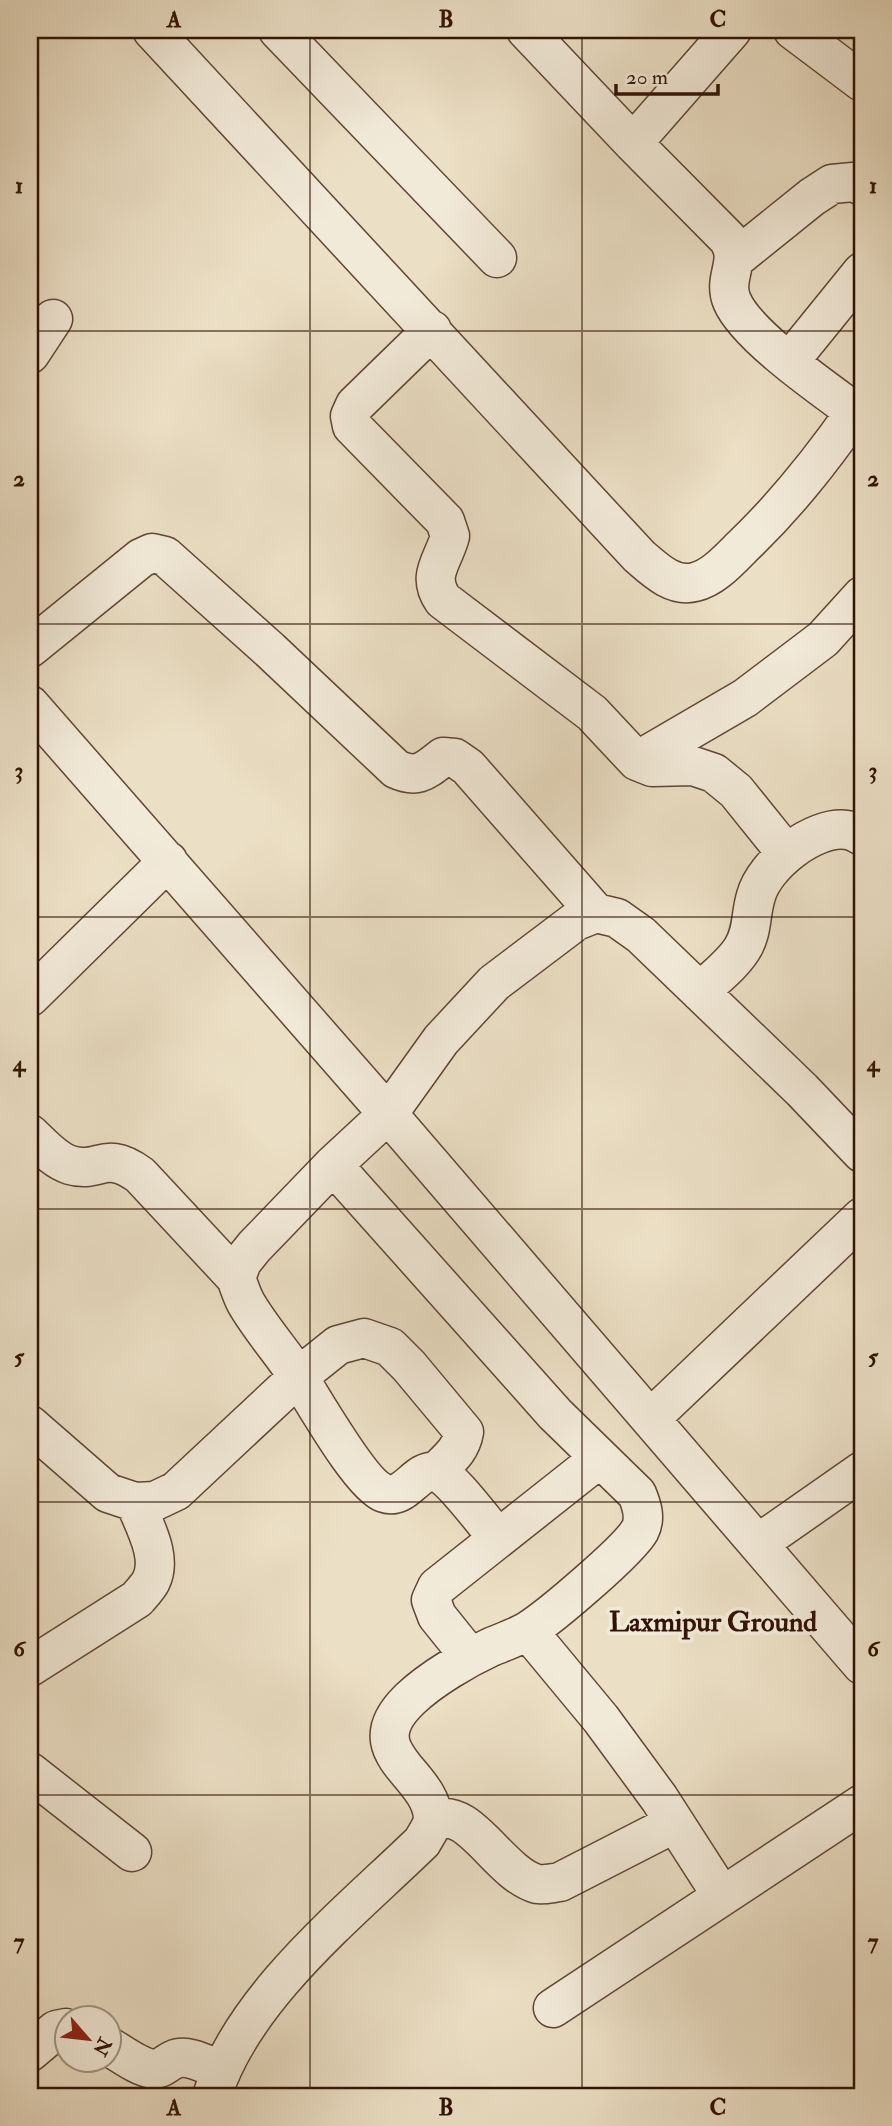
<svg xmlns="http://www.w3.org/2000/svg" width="892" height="2126" font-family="'IM FELL Double Pica',serif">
  <rect width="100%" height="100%" fill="#ebdfc5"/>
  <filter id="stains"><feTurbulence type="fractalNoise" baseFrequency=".00286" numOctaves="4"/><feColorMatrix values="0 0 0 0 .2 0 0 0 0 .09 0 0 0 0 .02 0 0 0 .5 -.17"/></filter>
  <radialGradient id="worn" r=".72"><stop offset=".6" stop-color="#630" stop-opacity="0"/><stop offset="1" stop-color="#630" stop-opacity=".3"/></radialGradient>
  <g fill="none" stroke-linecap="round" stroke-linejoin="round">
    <defs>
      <path id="minor" d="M 152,30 L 639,556 C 654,569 673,588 695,582 C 713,578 729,560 742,547 C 786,505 820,462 855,412
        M 278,30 L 497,258
        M 526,30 L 633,143 L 728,239 C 743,262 722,277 732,301 C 747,337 830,393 862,417
        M 793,30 L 862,82
        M 633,143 L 732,30
        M 735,259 L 812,197 L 832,184 L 853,182 L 862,186
        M 432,330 L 355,405 L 350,416 L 352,426 L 445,521 L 450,536 C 443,562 426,575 443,600 L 592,713 L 637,761 L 652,767 L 693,766 L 714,773 L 736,791 L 786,853
        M 30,354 L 53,319
        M 789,362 L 862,272
        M 30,648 L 141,558 L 152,553 L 165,556 L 270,650 L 396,769 C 418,779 425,771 443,757 L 455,758 L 468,767 L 596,913
        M 30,705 L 388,1114 L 862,1665
        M 637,761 L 745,698 L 823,639 L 862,596
        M 700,992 C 714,978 732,965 742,949 C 753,932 750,915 756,896 C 764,865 814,825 847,830 C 852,830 858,834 862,836
        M 30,997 L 168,861
        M 30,1134 C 42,1145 54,1160 70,1165 C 100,1174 104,1149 140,1175 L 236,1278
        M 651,1418 L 862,1217
        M 30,1425 L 108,1493 L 135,1502 L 155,1501 L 176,1491 L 298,1377 L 338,1345 L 364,1338 L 390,1347 L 409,1366 L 464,1432 C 461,1450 449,1459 436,1472
        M 498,1538 C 487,1526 449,1474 436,1472 C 416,1468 406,1501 384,1493 C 361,1485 314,1401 299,1378 C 282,1352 261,1329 246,1303 C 242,1296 239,1286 236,1278 L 242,1262 L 254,1247 L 333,1165 L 388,1114 L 441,1040 L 494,983 L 576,921 L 596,913 L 617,918 L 641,935 L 802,1090 L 862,1153
        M 759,1543 L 862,1471
        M 528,1631 L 601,1719 L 659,1798 L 722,1896
        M 470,1657 L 437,1616 L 431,1600 L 437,1587 L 600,1458
        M 30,1667 L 137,1599 C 142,1593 148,1587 151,1581 C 163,1557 144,1525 135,1502
        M 30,1772 L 132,1852
        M 433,1821 C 469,1803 498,1873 537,1884 C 544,1885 552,1883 560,1882 L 675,1823
        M 553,2008 L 862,1804
        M 108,2046 C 121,2053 138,2067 153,2069 C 162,2069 165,2064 173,2060 C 187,2053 207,2065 220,2070
        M 30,2052 L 56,2030 L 66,2028
        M 212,2096 C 243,1997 349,1913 422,1842 C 426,1835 433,1825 433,1818 C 431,1772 354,1753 410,1699 C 431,1679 465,1659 491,1647 C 503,1642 518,1637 529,1630 C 551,1616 629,1550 640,1530 C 646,1518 642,1506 637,1494 L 555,1414 L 333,1165"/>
    </defs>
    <use href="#minor" stroke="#604534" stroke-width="41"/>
    <use href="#minor" stroke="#f2ead9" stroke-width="38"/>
  </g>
  <path fill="none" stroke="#321204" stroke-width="2" stroke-opacity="0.55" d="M 310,30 L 310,2096M 582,30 L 582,2096M 30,331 L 862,331M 30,624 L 862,624M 30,917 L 862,917M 30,1209 L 862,1209M 30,1502 L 862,1502M 30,1795 L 862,1795"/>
  <g text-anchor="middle" stroke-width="7" stroke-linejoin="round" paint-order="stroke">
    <g font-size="28" font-weight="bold" fill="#321204" stroke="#f2ead9">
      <text x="713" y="1631">Laxmipur Ground</text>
    </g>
  </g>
  <rect width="892" height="2126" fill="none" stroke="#ebdfc5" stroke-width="77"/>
  <g transform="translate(88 2039) rotate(118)"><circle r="33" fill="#f2ead9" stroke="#a59484" stroke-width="2"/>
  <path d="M0-5L12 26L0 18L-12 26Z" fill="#8f2418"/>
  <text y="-10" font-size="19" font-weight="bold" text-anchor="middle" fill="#321204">N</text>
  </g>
  <path d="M616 84v10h102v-10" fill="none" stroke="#321204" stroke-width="3.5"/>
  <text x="626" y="84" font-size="21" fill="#321204" stroke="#f2ead9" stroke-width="5" paint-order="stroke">20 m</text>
  <rect x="38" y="38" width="816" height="2050" fill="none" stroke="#321204" stroke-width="2.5"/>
  <g font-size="23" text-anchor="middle" font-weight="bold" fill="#321204">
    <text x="174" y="27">A</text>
    <text x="446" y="27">B</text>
    <text x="718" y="27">C</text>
    <text x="19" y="193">1</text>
    <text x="873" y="193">1</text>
    <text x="19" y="486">2</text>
    <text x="873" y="486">2</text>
    <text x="19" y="778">3</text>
    <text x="873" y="778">3</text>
    <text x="19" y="1071">4</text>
    <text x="873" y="1071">4</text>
    <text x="19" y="1364">5</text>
    <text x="873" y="1364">5</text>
    <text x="19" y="1656">6</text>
    <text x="873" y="1656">6</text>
    <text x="19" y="1949">7</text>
    <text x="873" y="1949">7</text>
    <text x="174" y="2115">A</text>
    <text x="446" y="2115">B</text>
    <text x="718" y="2115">C</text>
  </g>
  <rect width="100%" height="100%" filter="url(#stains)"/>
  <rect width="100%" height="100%" fill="url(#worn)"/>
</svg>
